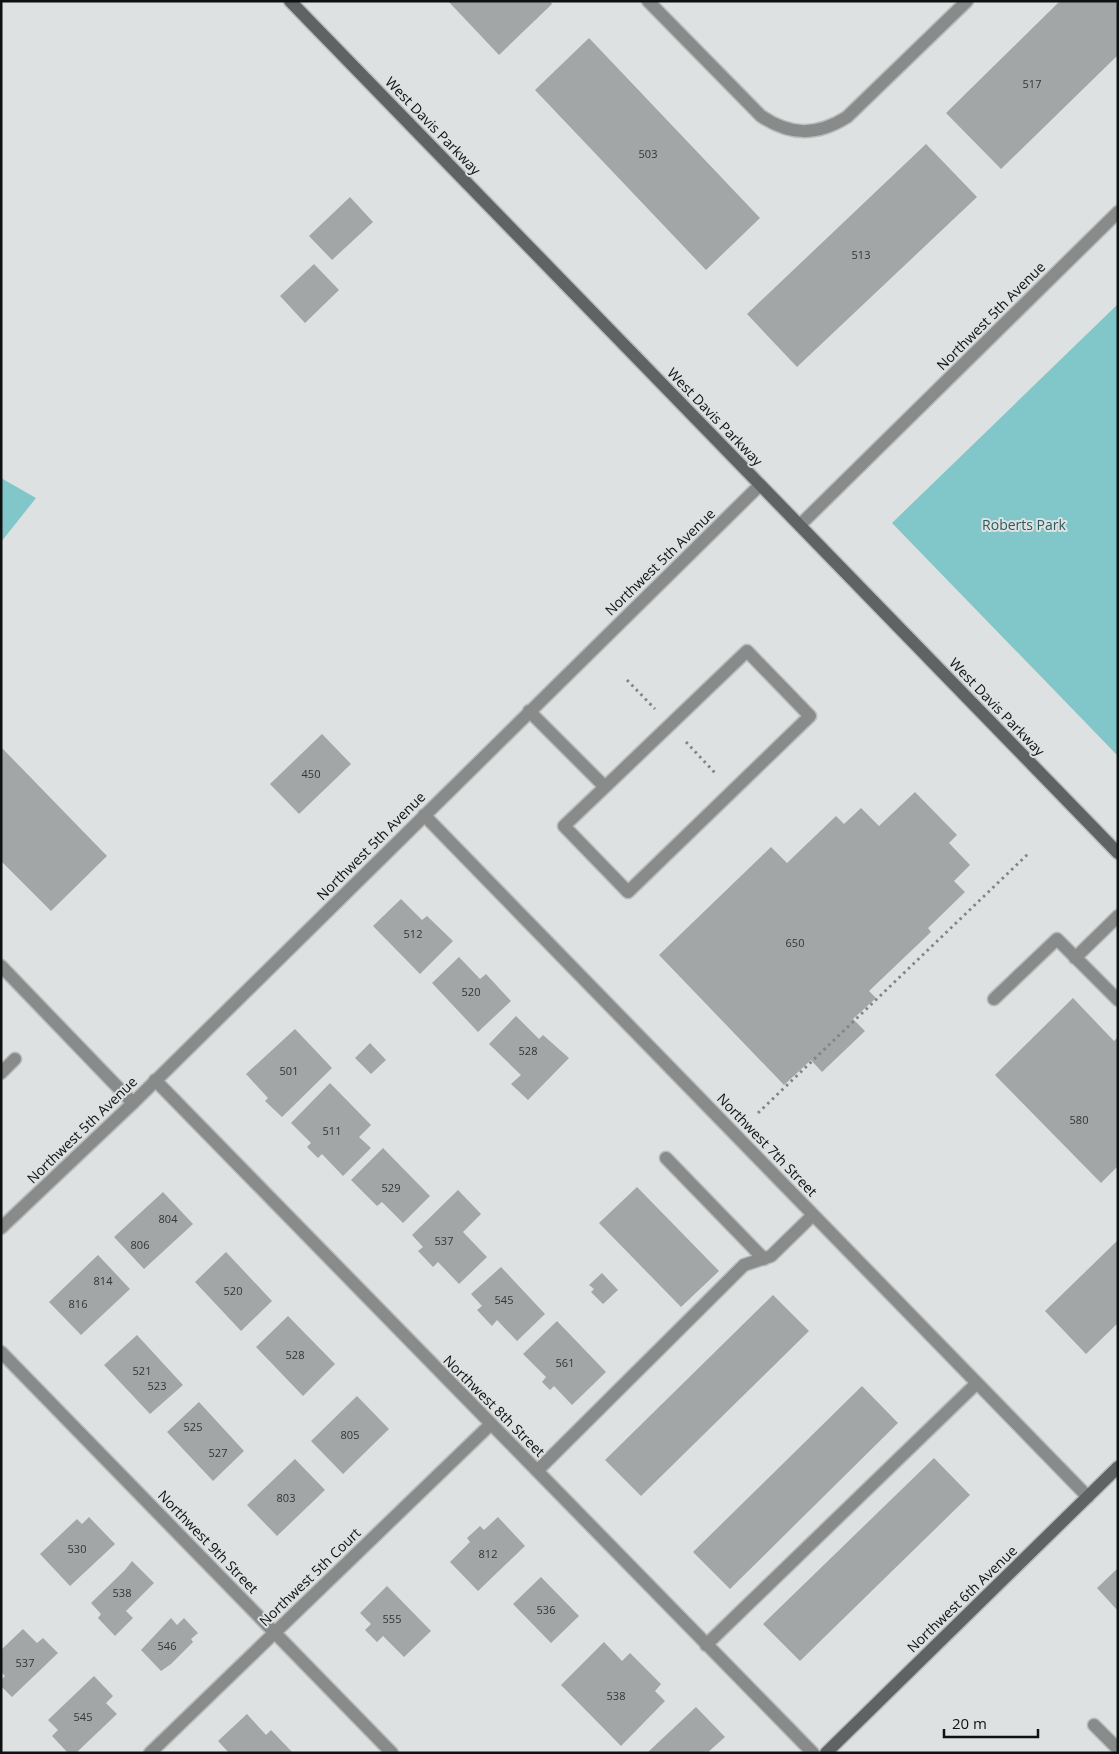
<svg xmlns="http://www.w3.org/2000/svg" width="1119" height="1754" font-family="'Open Sans',sans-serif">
  <rect width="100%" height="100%" fill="#dde1e1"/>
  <path fill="#81c6c8" d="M 1118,304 L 1118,756 L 892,523 Z
    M 1,478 L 36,498 L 1,542 Z"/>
  <path fill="#a2a6a6" d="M 448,1 L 550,1 L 552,4 L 499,55 Z
    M 1060,1 L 1118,1 L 1118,55 L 1001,169 L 946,113 Z
    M 589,38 L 760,218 L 706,270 L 535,90 Z
    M 926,144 L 977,197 L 797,367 L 747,314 Z
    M 350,197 L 373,222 L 332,260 L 309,236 Z
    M 314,264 L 339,290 L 305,323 L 280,296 Z
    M 322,734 L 351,764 L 299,814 L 270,784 Z
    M 1,747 L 107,856 L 51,911 L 1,861 Z
    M 915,792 L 957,835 L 949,843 L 970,865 L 954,881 L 965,892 L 928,928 L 931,932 L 869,991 L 876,998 L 853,1019 L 865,1031 L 822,1072 L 811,1060 L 784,1085 L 659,955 L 771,847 L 787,863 L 836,816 L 844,824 L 861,808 L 879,826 Z
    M 401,899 L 422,920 L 427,916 L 453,941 L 420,974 L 373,926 Z
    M 459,957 L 480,979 L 486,974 L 511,1001 L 478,1032 L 432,983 Z
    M 1073,998 L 1114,1041 L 1118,1037 L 1118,1166 L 1101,1183 L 995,1075 Z
    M 516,1016 L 539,1039 L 543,1035 L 569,1058 L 528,1100 L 511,1084 L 521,1075 L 489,1044 Z
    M 295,1029 L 332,1068 L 282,1117 L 265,1101 L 268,1098 L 246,1074 Z
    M 370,1043 L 386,1060 L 371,1074 L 355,1058 Z
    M 330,1083 L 371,1125 L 359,1137 L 371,1148 L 343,1176 L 322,1154 L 318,1158 L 307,1147 L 311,1143 L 291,1123 Z
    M 383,1148 L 430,1196 L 403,1223 L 382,1202 L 377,1206 L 351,1180 Z
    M 637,1187 L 719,1271 L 681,1307 L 599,1223 Z
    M 458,1190 L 481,1214 L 463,1232 L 487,1257 L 459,1284 L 438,1262 L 433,1267 L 418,1251 L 423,1247 L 412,1235 Z
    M 163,1192 L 193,1224 L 144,1269 L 114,1237 Z
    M 1118,1240 L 1118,1323 L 1086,1354 L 1045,1311 Z
    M 226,1252 L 272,1301 L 241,1331 L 195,1282 Z
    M 98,1255 L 130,1289 L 81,1335 L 49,1302 Z
    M 501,1267 L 545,1314 L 517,1341 L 497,1320 L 492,1326 L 477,1310 L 482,1306 L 471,1294 Z
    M 602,1273 L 618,1290 L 603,1304 L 591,1292 L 594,1289 L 589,1285 Z
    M 773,1295 L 809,1331 L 641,1496 L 605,1460 Z
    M 288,1316 L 335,1364 L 303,1396 L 256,1347 Z
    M 557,1321 L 606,1372 L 572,1405 L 554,1386 L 550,1390 L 542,1382 L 546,1377 L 523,1354 Z
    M 137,1335 L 183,1385 L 150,1414 L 104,1365 Z
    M 862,1386 L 898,1423 L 730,1589 L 693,1552 Z
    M 357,1396 L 389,1429 L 343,1474 L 311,1441 Z
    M 199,1402 L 244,1451 L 213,1481 L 167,1432 Z
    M 934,1458 L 970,1495 L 800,1661 L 763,1624 Z
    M 295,1459 L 325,1490 L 277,1536 L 247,1505 Z
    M 89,1517 L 115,1544 L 70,1586 L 40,1554 L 77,1519 L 82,1524 Z
    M 498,1517 L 525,1546 L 478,1591 L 450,1562 L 470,1542 L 467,1538 L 480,1526 L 484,1530 Z
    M 132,1561 L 154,1583 L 126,1611 L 133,1618 L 115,1636 L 98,1618 L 101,1614 L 91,1603 L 125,1570 Z
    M 1118,1568 L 1118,1611 L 1097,1588 Z
    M 541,1577 L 579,1616 L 551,1643 L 513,1604 Z
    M 387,1586 L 431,1631 L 404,1657 L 383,1636 L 377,1642 L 365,1630 L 371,1624 L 360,1613 Z
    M 171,1618 L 177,1625 L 184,1618 L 198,1633 L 191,1639 L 193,1642 L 171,1664 L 161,1671 L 141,1650 Z
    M 23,1629 L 37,1643 L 43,1638 L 58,1653 L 12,1697 L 1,1686 L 1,1680 L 5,1676 L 1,1672 L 1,1650 Z
    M 604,1642 L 622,1661 L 630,1653 L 661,1684 L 655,1691 L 665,1701 L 621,1746 L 561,1685 Z
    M 94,1676 L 113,1696 L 106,1703 L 117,1714 L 76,1753 L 68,1753 L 52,1736 L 58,1730 L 48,1720 Z
    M 696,1707 L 725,1737 L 707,1753 L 706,1751 L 704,1753 L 647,1753 Z
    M 247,1714 L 266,1735 L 271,1730 L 293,1753 L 229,1753 L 218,1741 Z"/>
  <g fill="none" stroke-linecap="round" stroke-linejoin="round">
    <defs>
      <path id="lane" d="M 648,1 L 761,116 C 790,136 817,136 847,117 L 967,1
        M 529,711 L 605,787 L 564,826 L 628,892 L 810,716 L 747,651 L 605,787
        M 1075,958 L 1118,916
        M 1,966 L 133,1103
        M 994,999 L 1057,939 L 1118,1000
        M 1,1073 L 15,1059"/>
      <path id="street" d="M 800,525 L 1118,212
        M 424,815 L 1088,1497
        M 155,1080 L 813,1753
        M 666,1158 L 764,1259
        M 1,1228 L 133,1103 L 760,485
        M 1,1352 L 392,1753
        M 537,1471 L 744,1265 L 771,1256 L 813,1215
        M 706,1645 L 977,1383
        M 1094,1725 L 1118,1749
        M 150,1753 L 491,1424"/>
      <path id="secondary" d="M 290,1 L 1118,853
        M 826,1753 L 1118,1467"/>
    </defs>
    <use href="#lane" stroke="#b8bcbc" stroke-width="15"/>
    <use href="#street" stroke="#b8bcbc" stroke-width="15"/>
    <use href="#secondary" stroke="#b8bcbc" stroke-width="15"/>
    <path stroke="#828585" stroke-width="3" stroke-dasharray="2.5 4" stroke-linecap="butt" d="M 627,680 L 655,709
      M 686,742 L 717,775
      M 758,1113 L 1029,853"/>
    <use href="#lane" stroke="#898b8b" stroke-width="12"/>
    <use href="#street" stroke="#898b8b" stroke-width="12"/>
    <use href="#secondary" stroke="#606363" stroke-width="12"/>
  </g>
  <g text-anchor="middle" stroke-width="4" stroke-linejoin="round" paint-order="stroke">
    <g font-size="11" fill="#343636">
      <text x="1032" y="88">517</text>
      <text x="648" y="158">503</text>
      <text x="861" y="259">513</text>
      <text x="311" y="778">450</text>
      <text x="413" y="938">512</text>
      <text x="795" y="947">650</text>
      <text x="471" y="996">520</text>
      <text x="528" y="1055">528</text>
      <text x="289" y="1075">501</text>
      <text x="1079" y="1124">580</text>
      <text x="332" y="1135">511</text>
      <text x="391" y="1192">529</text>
      <text x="168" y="1223">804</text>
      <text x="444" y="1245">537</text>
      <text x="140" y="1249">806</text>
      <text x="103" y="1285">814</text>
      <text x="233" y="1295">520</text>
      <text x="504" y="1304">545</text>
      <text x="78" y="1308">816</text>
      <text x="295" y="1359">528</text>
      <text x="565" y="1367">561</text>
      <text x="142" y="1375">521</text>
      <text x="157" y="1390">523</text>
      <text x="193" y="1431">525</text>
      <text x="350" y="1439">805</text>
      <text x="218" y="1457">527</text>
      <text x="286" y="1502">803</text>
      <text x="77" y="1553">530</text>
      <text x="488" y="1558">812</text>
      <text x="122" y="1597">538</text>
      <text x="546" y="1614">536</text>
      <text x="392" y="1623">555</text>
      <text x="167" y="1650">546</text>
      <text x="25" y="1667">537</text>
      <text x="616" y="1700">538</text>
      <text x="83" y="1721">545</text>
    </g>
    <g font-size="14" fill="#0f1111" stroke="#dde1e1">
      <text transform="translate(433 126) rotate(46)" y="5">West Davis Parkway</text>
      <text transform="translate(991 316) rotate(-45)" y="5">Northwest 5th Avenue</text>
      <text transform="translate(715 417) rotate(46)" y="5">West Davis Parkway</text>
      <text transform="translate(660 562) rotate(-44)" y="5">Northwest 5th Avenue</text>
      <text transform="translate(997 707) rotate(46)" y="5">West Davis Parkway</text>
      <text transform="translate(371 846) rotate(-45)" y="5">Northwest 5th Avenue</text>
      <text transform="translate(82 1130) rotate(-44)" y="5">Northwest 5th Avenue</text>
      <text transform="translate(767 1145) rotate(46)" y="5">Northwest 7th Street</text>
      <text transform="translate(494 1406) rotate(45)" y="5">Northwest 8th Street</text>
      <text transform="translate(208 1542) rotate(46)" y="5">Northwest 9th Street</text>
      <text transform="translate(310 1577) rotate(-44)" y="5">Northwest 5th Court</text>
      <text transform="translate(962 1599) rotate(-44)" y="5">Northwest 6th Avenue</text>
    </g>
    <g font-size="14" fill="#2a5b5d" stroke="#dde1e1">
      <text x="1024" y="530">Roberts Park</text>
    </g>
  </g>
  <rect width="1119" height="1754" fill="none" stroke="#0f1111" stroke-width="5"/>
  <path d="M944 1729v8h94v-8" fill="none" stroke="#0f1111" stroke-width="2.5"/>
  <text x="952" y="1729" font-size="15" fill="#0f1111" stroke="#dde1e1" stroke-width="4" paint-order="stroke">20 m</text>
</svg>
